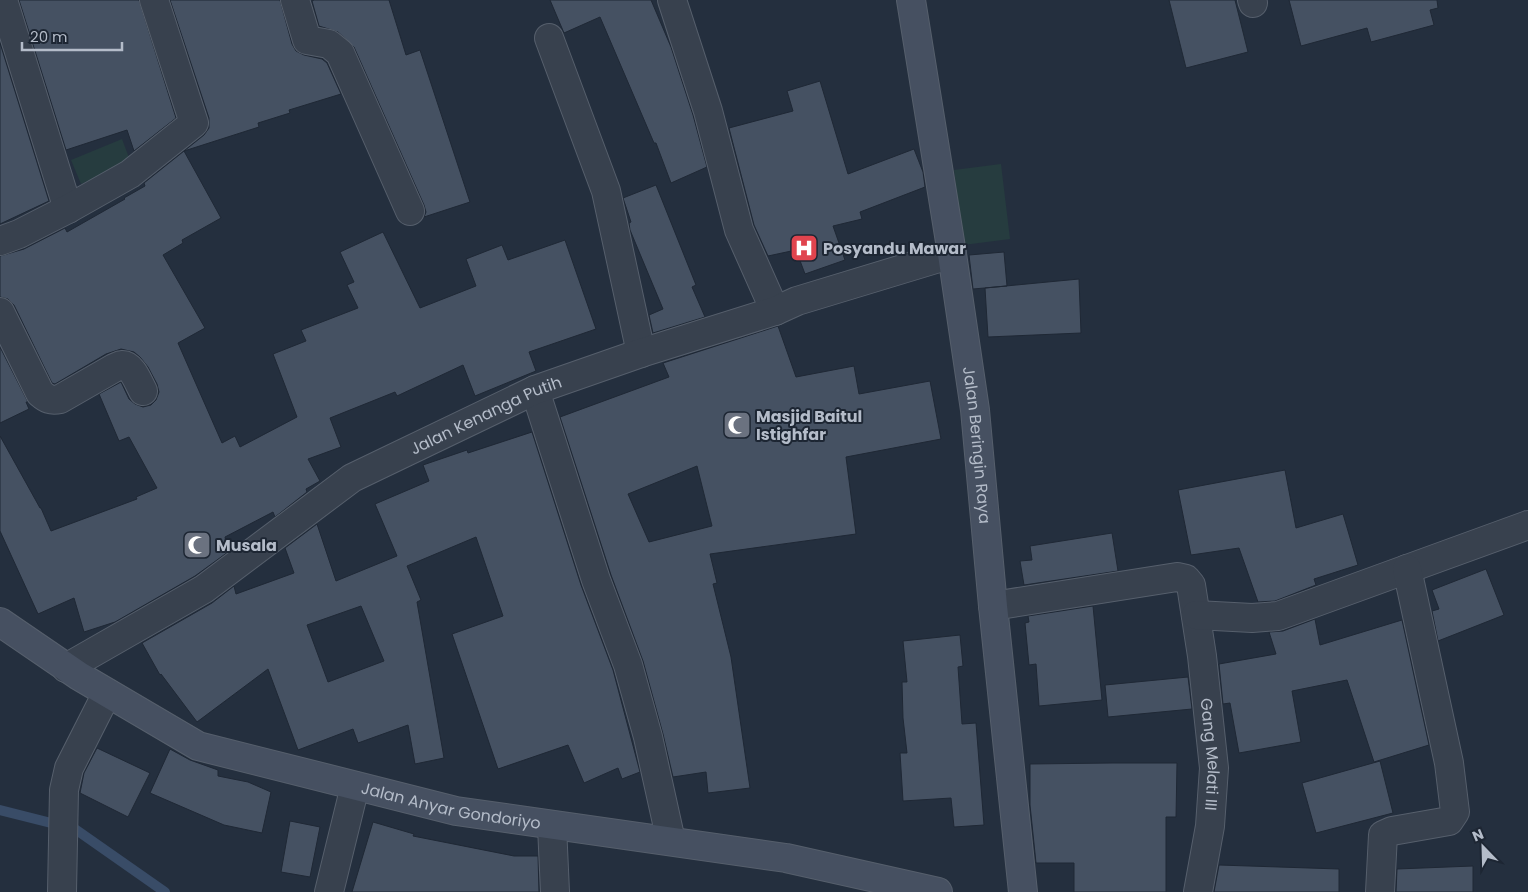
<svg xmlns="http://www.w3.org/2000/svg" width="1528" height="892" font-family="Poppins,sans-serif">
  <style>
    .green { fill: #263c3f }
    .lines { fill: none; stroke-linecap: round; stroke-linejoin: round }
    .stream { stroke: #394c67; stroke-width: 10 }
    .building { fill: #455162; stroke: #1f2835; fill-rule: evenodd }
    .street-casing { stroke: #565f6c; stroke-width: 30 }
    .secondary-casing { stroke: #565f6c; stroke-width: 30 }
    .street { stroke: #38414e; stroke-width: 28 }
    .secondary { stroke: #465061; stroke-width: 28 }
    .labels { text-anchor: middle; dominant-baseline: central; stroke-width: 4; stroke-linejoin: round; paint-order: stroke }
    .poi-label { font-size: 16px; font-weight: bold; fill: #b4bcc9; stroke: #1d2633; text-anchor: start }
    .street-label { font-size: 16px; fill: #b4bcc9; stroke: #1d2633 }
  </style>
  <rect width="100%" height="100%" fill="#242f3e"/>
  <!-- green -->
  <path class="green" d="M122,139l9,24 -50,21 -10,-24z
    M1001,164l9,75 -47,6 -9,-75z"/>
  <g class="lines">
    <!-- stream -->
    <path class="stream" d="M0,810l75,19 90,63"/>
  </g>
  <!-- building -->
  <path class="building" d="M19,0h120l37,118 -42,33 -7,-21 -61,20z
    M170,0h110l12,44 4,7 8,4 18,4 5,4 14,31 -52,16 1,3 -32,10 1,4 -75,24 37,67 -39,22 1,3 -20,12 42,73 -27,15 44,100 13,-7 5,11 57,-30 -24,-63 33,-13 -5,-11 57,-22 -11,-23 7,-3 -14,-30 43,-20 37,76 56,-22 -10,-27 36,-14 6,15 57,-20 31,89 -67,23 7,19 -61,25 -12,-31 -66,31 -2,-4 -65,26 11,29 -33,12 12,22 -14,8 1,3 -32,25 -2,-5 -48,25 3,15 -33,24 -80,46 -31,10 -10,-34 -36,16 -38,-83v-95l40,72h1l10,23 86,-32 -1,-2 21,-9 -28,-51 -10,4 -20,-47 22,-12 8,17 6,5 8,3 8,-2 5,-5 3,-8 -2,-8 -9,-17 -8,-10 -6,-5 -13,-3 -15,5 -51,30 -3,-1 -38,-78 -6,-6 -8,-2v-41l24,-7 41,-21 2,4 58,-33 -1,-1 21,-12 -1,-3 60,-48 5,-7v-10z
    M314,0h75l17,55 14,-5 50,152 -46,15 2,-5 -2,-7 -70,-158 -16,-15 -19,-6 -7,-25z
    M550,0h101l20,47 22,68 14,52 -36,16 -15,-40h-2l-54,-126 -36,16z
    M1169,0h66l13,52 -62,16z
    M1289,0h148l1,8 -8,2 4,15 -63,17 -4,-14 -66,18z
    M0,43l49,158 -49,23z
    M820,81l28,93 66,-25 9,23 2,15 -65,25 2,7 -29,7 12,34 -40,14 -9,-24 -28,6 -14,-31 -25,-97 64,-17 -6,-20z
    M656,185l40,100 -4,2 13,30 -52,16 -4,-18 14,-6 -33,-79 -1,-7 2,-1 -8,-24z
    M1004,252l3,34 -34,3 -4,-34z
    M1079,279l2,54 -93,4 -3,-49z
    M778,326l18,51 58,-11 5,28 71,-13 11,58 -95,18 10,77 -146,20 7,29 -4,1 18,73 19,131 -42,5 -2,-21 -33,5 -10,-43 -20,-73 -32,-86 -51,-158 109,-40 -6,-14zM697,466l15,60 -63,16 -21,-48z
    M0,347l28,55h-2l3,7 -29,14z
    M532,432l49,153 32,85 27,102 -18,7 -4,-11 -34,15 -16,-38 -70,24 -46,-135 51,-18 -27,-79 -69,29 14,34 -4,2 27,156 -29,6 -7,-39 -50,18 -5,-14 -55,21 -30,-81 -71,53 -36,-48 -1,1 -18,-32 70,-40 22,-17 2,8 58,-21 -9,-25 32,-24 19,57 61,-25 -22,-52 54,-23 -6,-16 44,-15 1,3zM361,606l23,55 -56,21 -21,-57z
    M1285,470l11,58 47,-14 15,51 -44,14 2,6 -41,16 -17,1 -19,-54 -48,7 -13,-65z
    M1112,533l6,38 -94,14 -4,-24 12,-1 -2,-14z
    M1486,569l18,46 -66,26 -6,-30 7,-2 -7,-19z
    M1093,606l9,94 -63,6 -3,-42 -7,1 -4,-42 4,-1 -1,-6z
    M1315,619l5,26 82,-25 27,125 -55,17 -27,-82 -55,11 9,51 -62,11 -9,-50 -7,1 -4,-40 57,-10 -7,-22 14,-1z
    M960,635l3,31 -5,1 4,57 14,-1 8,102 -30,2 -3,-29 -48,3 -3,-48h7l-4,-35 -1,-36h5l-4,-41z
    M1188,677l4,32 -84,8 -3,-32z
    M97,748l53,25 -22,44 -48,-24 4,-20z
    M170,749l20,11 28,10v6l30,6 23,10 -9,41 -38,-8 -74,-32z
    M1380,761l13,52 -77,20 -14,-50z
    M1112,763h65l-1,54h-10v75h-92v-29h-38l-6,-58v-41z
    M290,821l30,6 -10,50 -29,-5z
    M373,822l41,12 -1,2 101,20h24l1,36h-187z
    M1219,865l120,4v23h-125z
    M1473,866v26h-77l1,-23z"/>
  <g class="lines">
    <defs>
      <g id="street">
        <path d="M3,0l65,209"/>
        <path d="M295,0l12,40 22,4 11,9 70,158"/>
        <path d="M672,0l36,111 31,119 36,81"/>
        <path d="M1252,0l1,3"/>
        <path d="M549,38l57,153 35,162"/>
        <path d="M0,241l19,-7 49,-25 62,-35 64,-51 -40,-123"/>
        <path d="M0,312l40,81c7,6 11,8 20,6l54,-31c3,-1 5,-3 8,-3 10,-1 17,19 21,26"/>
        <path d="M535,390l61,190 32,85 20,72 23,104"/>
        <path id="s1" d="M993,606l184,-29 9,2 5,6 11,71 12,112 -4,58 -12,66"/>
        <path d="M1196,615l56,3 26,-2 250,-91"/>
        <path id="s2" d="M66,668l138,-79 148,-111 183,-88 106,-37 134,-42 22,-10 155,-47"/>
        <path d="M552,826l3,66"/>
        <path d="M62,892l2,-102 5,-22 38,-75"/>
        <path d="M329,892l26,-106"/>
        <path d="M1380,892l3,-57 9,-4 57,-10 6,-9 -6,-49 -42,-194"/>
      </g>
      <g id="secondary">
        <path id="s3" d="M911,0l41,254 23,156 18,196 30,286"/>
        <path id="s4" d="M0,622l79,54 119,70 258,65 330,47 152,34"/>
      </g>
    </defs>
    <!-- street casing -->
    <use href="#street" class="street-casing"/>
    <!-- secondary casing -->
    <use href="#secondary" class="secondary-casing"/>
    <!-- street -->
    <use href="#street" class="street"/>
    <!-- secondary -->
    <use href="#secondary" class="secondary"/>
  </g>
  <!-- icons -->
  <defs>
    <symbol id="hospital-square" viewBox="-11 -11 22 22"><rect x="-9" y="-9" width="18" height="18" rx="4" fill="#e0444e" stroke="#1d2633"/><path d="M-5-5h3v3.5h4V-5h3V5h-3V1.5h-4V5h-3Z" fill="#fff"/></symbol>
    <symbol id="mosque-square" viewBox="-11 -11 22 22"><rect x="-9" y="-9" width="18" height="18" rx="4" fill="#6b7280" stroke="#1d2633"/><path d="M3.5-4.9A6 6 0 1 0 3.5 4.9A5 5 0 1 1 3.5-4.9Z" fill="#fff"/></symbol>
  </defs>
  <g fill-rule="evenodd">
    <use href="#hospital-square" x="788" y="232" width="32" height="32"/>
    <use href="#mosque-square" x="721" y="409" width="32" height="32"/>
    <use href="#mosque-square" x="181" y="529" width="32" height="32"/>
  </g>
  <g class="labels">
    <!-- poi labels -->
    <g class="poi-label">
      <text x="823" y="248">Posyandu Mawar</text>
      <text x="756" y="416">Masjid Baitul<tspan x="756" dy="18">Istighfar</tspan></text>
      <text x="216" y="545">Musala</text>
    </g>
    <!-- street labels -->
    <g class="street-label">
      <text stroke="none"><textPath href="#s2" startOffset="492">Jalan Kenanga Putih</textPath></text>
      <text stroke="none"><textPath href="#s3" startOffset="450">Jalan Beringin Raya</textPath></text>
      <text stroke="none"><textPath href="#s1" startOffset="374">Gang Melati III</textPath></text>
      <text stroke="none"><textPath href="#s4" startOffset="494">Jalan Anyar Gondoriyo</textPath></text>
    </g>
  </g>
  <!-- north arrow -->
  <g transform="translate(1483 847) rotate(337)" stroke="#1d2633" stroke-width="4" paint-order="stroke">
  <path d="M0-4L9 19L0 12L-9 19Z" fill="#b4bcc9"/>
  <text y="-8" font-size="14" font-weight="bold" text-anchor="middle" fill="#b4bcc9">N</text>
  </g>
  <!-- scale -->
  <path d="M22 42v8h100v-8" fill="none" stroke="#b4bcc9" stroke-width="2.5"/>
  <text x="30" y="42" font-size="15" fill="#b4bcc9" stroke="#1d2633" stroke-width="4" paint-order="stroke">20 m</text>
</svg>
